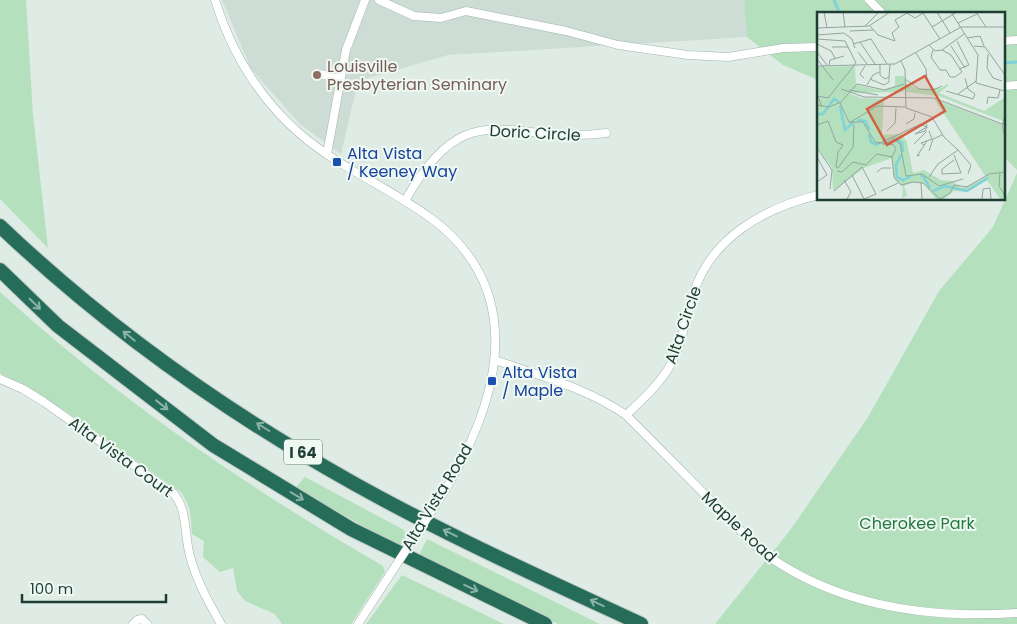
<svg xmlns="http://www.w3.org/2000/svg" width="1017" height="624" font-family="Poppins,sans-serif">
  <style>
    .built { fill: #cddcd4 }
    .green { fill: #b5e0bd }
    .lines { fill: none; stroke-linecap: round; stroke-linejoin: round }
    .stream { stroke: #80d2d8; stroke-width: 3 }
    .street-casing { stroke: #a1b4ac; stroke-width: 9 }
    .highway-casing { stroke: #c0c9c6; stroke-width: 16 }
    .street { stroke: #fff; stroke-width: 8 }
    .highway { stroke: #266d59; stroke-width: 14 }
    .street-bridge-casing { stroke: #a1b4ac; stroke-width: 9; stroke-linecap: butt }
    .street-bridge { stroke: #fff; stroke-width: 8 }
    .oneway { stroke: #8ab2a6 }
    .education-dot { fill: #8d6e63; stroke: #eff8f3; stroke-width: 2 }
    .transit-dot { fill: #1a4fb4; stroke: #eff8f3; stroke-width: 2 }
    .labels { text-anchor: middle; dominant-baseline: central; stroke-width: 4; stroke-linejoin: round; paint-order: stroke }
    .shield { fill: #eff8f3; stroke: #5d766d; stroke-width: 1 }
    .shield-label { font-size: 15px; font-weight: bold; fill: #1e3e33 }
    .education-label { font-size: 16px; fill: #785e54; stroke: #eff8f3; text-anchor: start }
    .street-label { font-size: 16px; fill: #1e3e33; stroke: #eff8f3 }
    .transit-label { font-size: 16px; fill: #164399; stroke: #eff8f3; text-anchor: start }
    .park-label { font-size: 16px; fill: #23793e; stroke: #eff8f3 }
    .inset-river { fill: none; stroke: #80d2d8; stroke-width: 2.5 }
    .inset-road { fill: none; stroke: #92a69e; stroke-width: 1 }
    .view { fill: #d26045; fill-opacity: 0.15; stroke: #d26045; stroke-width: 2.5 }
    .inset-edge { fill: none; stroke: #1e3e33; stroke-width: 2.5 }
  </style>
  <rect width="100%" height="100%" fill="#dfece5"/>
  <!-- built -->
  <path class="built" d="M222,0h522l3,37 -299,18 -90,26 -17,73 -40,-29 -50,-56z"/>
  <!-- green -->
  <path class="green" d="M0,0h26l7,115 15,133 -48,-49z
    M744,0h273v170l-14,-14v-142h-185v66l-35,-15 -36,-28z
    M1017,173v451h-302l76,-95 77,-112 71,-126 54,-64z
    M0,292c116,106 247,195 383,274l2,6 -34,52h-69l-7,-10 -30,-13 -8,-10 -4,-23 -13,4 -17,-15 1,-16 -12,-7 -2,-24 -8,-17 -118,-83 -64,-37z
    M305,477l99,53 2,4 -3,9 -4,3 -104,-58z
    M427,539l173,85h-42l-140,-67z
    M402,575l102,49h-138z"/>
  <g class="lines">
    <!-- stream -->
    <path class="stream" d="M834,0l6,14
      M1003,63l14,-1"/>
    <defs>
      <path id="street" d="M215,0c16,51 43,97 84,133 40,35 90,54 133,86 101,76 64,191 7,281
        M379,0l35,16 27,2 25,-7 100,20 52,14 70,10 40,2 55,-9 35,-1
        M869,0l14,14
        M1003,41l14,-1
        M320,74l20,5
        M1003,86l14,-1
        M327,154l19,-104 19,-50
        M405,201c63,-113 104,-55 201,-68
        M495,360c44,16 92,28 131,55l134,135c74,56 167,69 257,63
        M0,379l23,10 21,13 129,91c15,16 11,42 17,63 6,24 19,47 31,68
        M626,415c16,-15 34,-31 45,-51 12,-21 14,-46 22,-69 17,-57 71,-87 125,-100
        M133,624l4,-4 5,-1 5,5
        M358,624l33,-51"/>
      <path id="highway" d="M0,226c105,100 226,186 353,257 93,52 191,96 288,141
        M0,270l58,56 155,119 138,84 194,95"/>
    </defs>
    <!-- street casing -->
    <use href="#street" class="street-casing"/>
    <!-- highway casing -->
    <use href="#highway" class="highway-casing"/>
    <!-- street -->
    <use href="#street" class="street"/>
    <!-- highway -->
    <use href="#highway" class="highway"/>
    <defs>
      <path id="street-bridge" d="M416,535l23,-35
        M391,573l19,-29"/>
    </defs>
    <!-- street-bridge casing -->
    <use href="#street-bridge" class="street-bridge-casing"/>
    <!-- street-bridge -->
    <use href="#street-bridge" class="street-bridge"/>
  </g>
  <!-- one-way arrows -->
  <defs><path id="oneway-shaft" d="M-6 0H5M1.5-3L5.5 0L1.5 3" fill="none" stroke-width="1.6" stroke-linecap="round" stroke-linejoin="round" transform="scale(1.25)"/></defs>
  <g class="oneway">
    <use href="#oneway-shaft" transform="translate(35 304) rotate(44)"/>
    <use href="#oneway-shaft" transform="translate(129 336) rotate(-141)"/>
    <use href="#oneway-shaft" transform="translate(162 405) rotate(38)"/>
    <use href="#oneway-shaft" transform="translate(263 427) rotate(-148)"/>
    <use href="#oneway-shaft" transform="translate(297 496) rotate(31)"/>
    <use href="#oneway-shaft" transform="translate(450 533) rotate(-153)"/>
    <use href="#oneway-shaft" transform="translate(471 588) rotate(25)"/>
    <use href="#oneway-shaft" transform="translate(597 603) rotate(-155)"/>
  </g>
  <!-- markers -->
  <circle class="education-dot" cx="317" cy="75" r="5"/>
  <g class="transit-dot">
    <rect x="332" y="157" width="10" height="10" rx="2.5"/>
    <rect x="487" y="376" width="10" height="10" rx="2.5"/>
  </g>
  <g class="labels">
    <!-- shield labels -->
    <rect class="shield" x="284" y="439.5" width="38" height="25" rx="4"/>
    <g class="shield-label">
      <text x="303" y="452">I 64</text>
    </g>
    <!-- education labels -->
    <g class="education-label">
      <text x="327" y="66">Louisville<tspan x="327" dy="18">Presbyterian Seminary</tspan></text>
    </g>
    <!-- street labels -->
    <g class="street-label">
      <text transform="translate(535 133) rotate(3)">Doric Circle</text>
      <text transform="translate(683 325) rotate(-71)">Alta Circle</text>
      <text transform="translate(121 457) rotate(36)">Alta Vista Court</text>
      <text transform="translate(437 497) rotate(-59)">Alta Vista Road</text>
      <text transform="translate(739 527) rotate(43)">Maple Road</text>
    </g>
    <!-- transit labels -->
    <g class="transit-label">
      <text x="347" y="153">Alta Vista<tspan x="347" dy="18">/ Keeney Way</tspan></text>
      <text x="502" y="372">Alta Vista<tspan x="502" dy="18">/ Maple</tspan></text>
    </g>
    <!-- park labels -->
    <g class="park-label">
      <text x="917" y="523">Cherokee Park</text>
    </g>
  </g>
  <!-- overview -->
  <g transform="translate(817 12)">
    <rect width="188" height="188" fill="#dfece5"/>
    <path d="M38,54l1,19 25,5 14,-4v-10h9l3,8 11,5 23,-1 6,-4 -3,-7 4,9 -9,7 45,18 20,-13v37l-1,-14 -64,-25 -34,-4 -1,-5 -1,5 -55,1 13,5 23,1 -2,36 19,-1 6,8 6,31 11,-3 17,10 11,1 10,7 24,-11 -52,-78 67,25 4,13 -1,62h-4l-13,-19 -20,12 -13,-1 -10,8h-8l-12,-15 -10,-2 -10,4 3,9 -5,4 1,-12 -9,-8 -2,-21 -28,10 -31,23 -1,-23 -15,-21v-80z" fill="#b5e0bd"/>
    <path class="inset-river" d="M23,94l5,24 9,-8M0,102h6l11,-15 5,3M40,108l8,1 5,9M52,122l2,8 7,3M78,126l7,5 1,9M84,143l-5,10 1,12 6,3 8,-4M103,163l3,1 7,12M116,179l12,-5 22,5 21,-13"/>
    <path class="inset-road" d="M7,0l3,16M26,0l2,15M120,0l13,21M134,0l27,43 -2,28 29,8M159,0l10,15M106,1l17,26M141,11l19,-9M48,14l14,-14M53,14l8,9 17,6 -3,-8 7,-6 -4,-7 12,-7 8,5 10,-6M115,15l25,-15M0,16l52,-2 21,-14M33,19l23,-1M0,23l27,-2 8,6 3,9M150,26l13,-2 4,10M0,27l28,2 11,22 -28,35 -10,-2 4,11M140,29l12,24 -10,4M43,30l15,22M0,32l14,7 4,7M36,32l18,-5 16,25M112,33l6,6 7,-1 22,-16M134,34l14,22M157,34l11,1 20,28M15,35h16M116,38l-2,7 9,13h6l4,7h5l7,-5 -11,-17 -9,-5M0,40l10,13M41,40l9,12M99,41l10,16 1,11M171,42l-1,14 6,10 9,3M0,47l16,21M84,49l4,9 1,38 26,9 12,20 14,13 -20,14 -9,13M63,52v11l5,4 4,-2 1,-13M12,53l1,-5 14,-4M0,54l78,-2 66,-37h44M47,66l-4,-4 5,-8M53,67l14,6 5,-3v-5M88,67l14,10 14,1 9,-4M50,73l6,-10 6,-3M24,77l23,8 70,1 71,27M32,78l29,5M129,79l27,8 2,-5 -7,-5 -3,-11M141,82l18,-13M170,92l1,-7 10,1 2,-8M0,93l12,2 12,-5 16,-18 28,6 19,-6M188,103l-3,11 3,10M32,111l28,-17 28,1M89,112l8,-5 1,-6M0,113l11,-4 8,21 7,3 -5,7 -2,15 2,1M108,116l-10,6 10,-3 2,-7M70,119l8,-8 1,-15M61,132l43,-20 7,4M97,132l13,-13M66,133l11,-6 6,5 6,32 16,-2 17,12 24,-7M107,133l-3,-2 11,-4 -3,-8M0,136l15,22 -2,19M141,138l13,15 -3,9M112,139l4,-12 9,-4M103,143l-3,1 10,-15M0,145l10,18 -10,7M75,145l2,20 7,8 12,-3 10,1 17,16 10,-6 4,-8M137,148l-12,9v5l19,-1 -7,-18M21,156l15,-21 1,-22M20,159l5,1 11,-10 13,3 11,-11 15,3 4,-8 -2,-4 -19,-3 -12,-20h-14l-9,-19M60,160l5,-4h9M183,161l-1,13 6,10M35,163l12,24 12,-5 -14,-27M27,168l7,12 -4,7M104,171l1,16M137,173l13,2 22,-13 16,-2M17,179l28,-24M64,179l17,-8M165,187l1,-10 7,-1 1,11"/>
    <path class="view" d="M108,64l20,35 -58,34 -20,-36z"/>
    <rect width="188" height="188" class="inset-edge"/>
  </g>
  <!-- scale -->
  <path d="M22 594v8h144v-8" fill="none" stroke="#1e3e33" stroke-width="2.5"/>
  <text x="30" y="594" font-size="15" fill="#1e3e33" stroke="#eff8f3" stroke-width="4" paint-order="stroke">100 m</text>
</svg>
